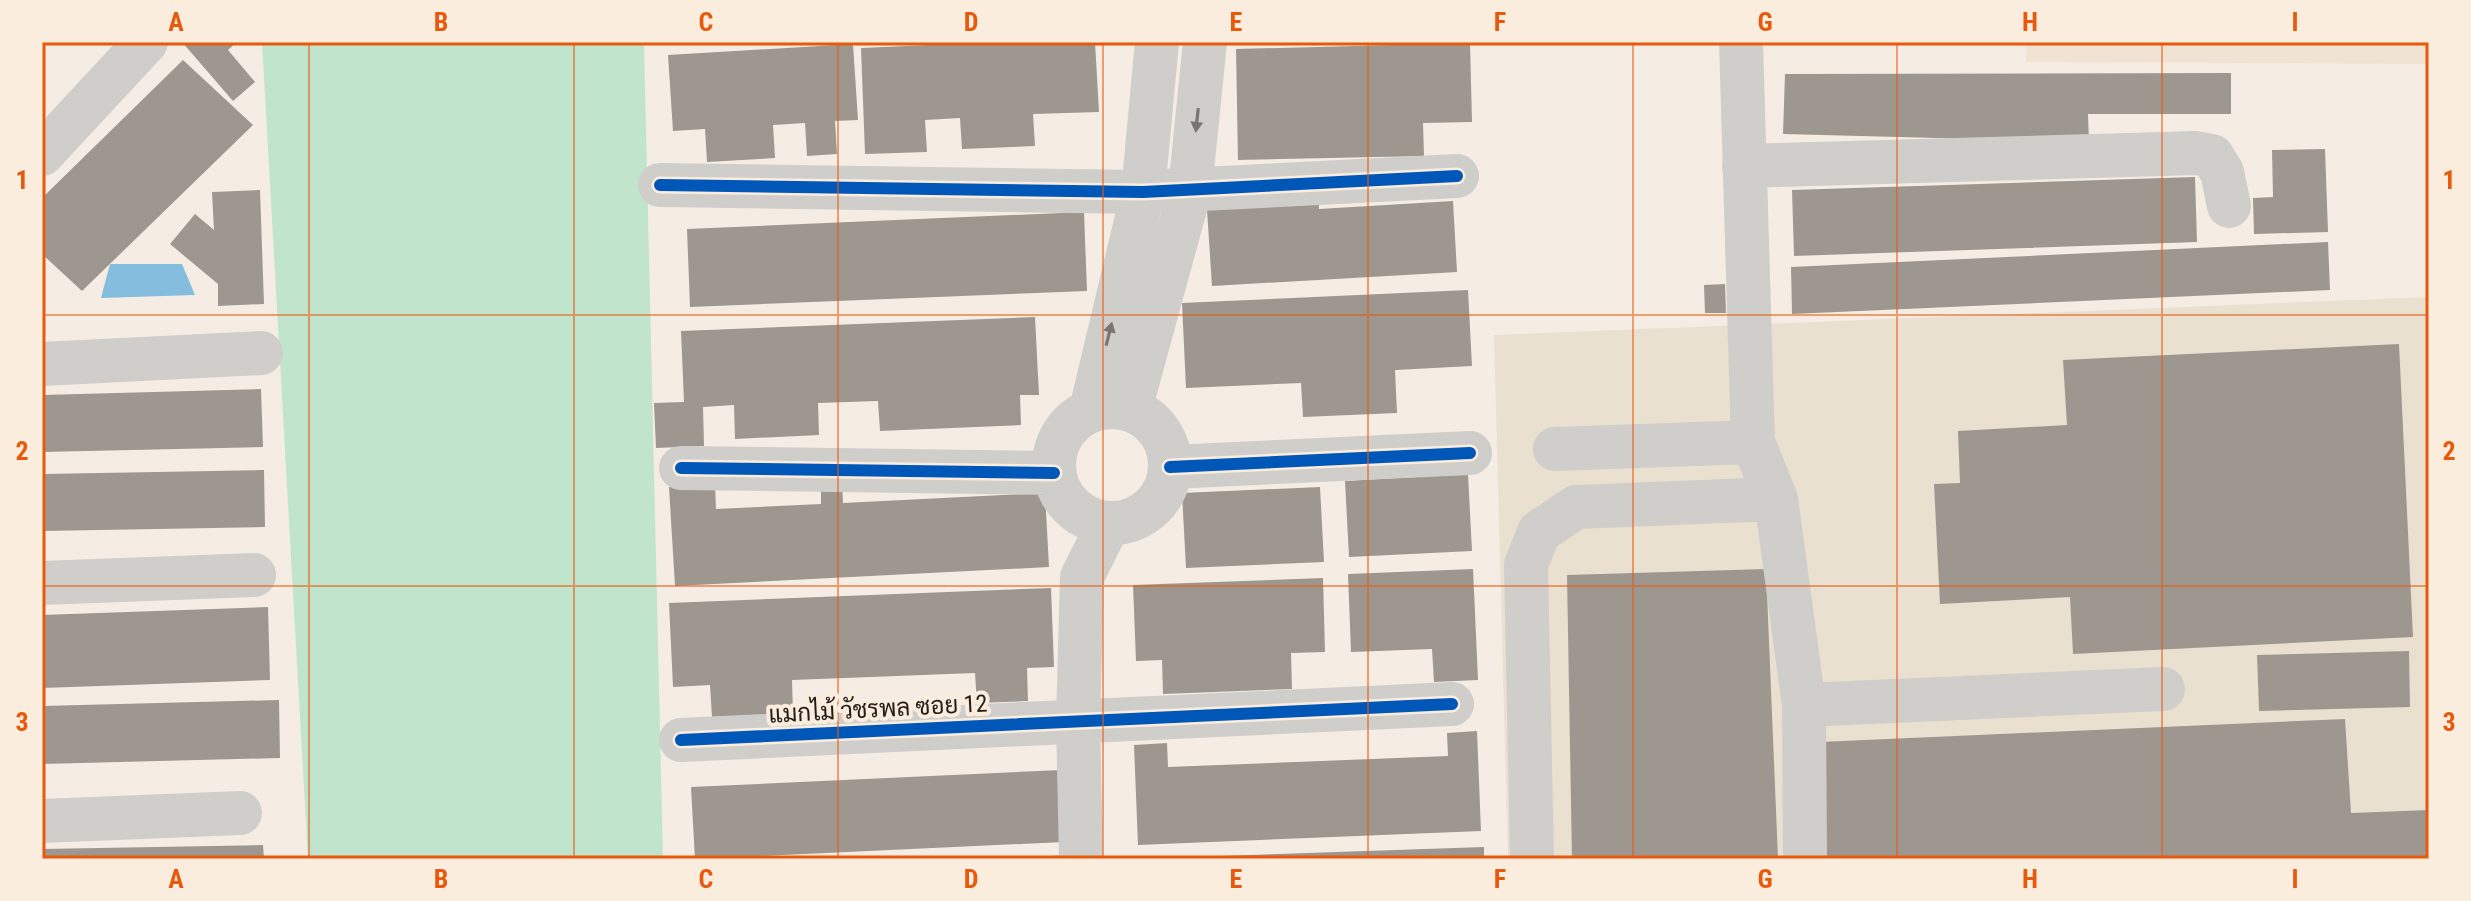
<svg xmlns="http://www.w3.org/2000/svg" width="2471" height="901" font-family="'Roboto Condensed',Sarabun,sans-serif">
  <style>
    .industrial { fill: #eae0d0 }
    .built { fill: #f1e3d4 }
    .green { fill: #c1e4cd }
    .water { fill: #84bdde }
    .building { fill: #9d9790 }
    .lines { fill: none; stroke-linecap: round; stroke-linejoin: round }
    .minor { stroke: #d0cecb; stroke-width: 44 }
    .cycleway-casing { stroke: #fbedde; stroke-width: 17 }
    .cycleway { stroke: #0057b8; stroke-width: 12 }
    .oneway { fill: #797672 }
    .grid { fill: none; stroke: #e8590c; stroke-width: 2; stroke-opacity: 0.55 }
    .labels { text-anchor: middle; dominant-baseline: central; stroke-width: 8; stroke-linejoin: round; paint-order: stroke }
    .street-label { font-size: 24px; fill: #221d18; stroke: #fbedde }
    .neatline { fill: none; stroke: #e8590c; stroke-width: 3 }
    .grid-label { font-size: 26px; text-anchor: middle; font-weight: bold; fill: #e8590c }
  </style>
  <rect width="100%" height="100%" fill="#f5ede4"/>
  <!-- industrial -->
  <path class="industrial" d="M2429,297v562h-921l-14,-524z"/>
  <!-- built -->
  <path class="built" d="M2026,42h403v22l-403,-2z"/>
  <!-- green -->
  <path class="green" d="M262,42h382l19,817h-355z"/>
  <!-- water -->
  <path class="water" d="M110,264h72l13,31 -94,3z"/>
  <!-- building -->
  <path class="building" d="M182,42h55l-9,8 27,32 -22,19z
    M998,42h97l4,70 -66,2 2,32 -73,3 -2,-31 -35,2 2,32 -62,2 -4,-106z
    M1470,43l2,79 -49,1 1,33 -186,4 -2,-111z
    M853,44l5,76 -23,1 2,33 -30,2 -2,-33 -32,2 2,33 -68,4 -2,-33 -32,2 -5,-76z
    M183,60l70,65 -171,166 -40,-37v-56z
    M2231,73v41h-143l1,28 -306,-8 2,-60z
    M2325,149l3,83 -74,2 -1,-36 20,-1 -1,-47z
    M2195,177l2,65 -403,14 -2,-66z
    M1318,185l1,24 134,-8 4,71 -245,14 -5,-76z
    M260,190l4,114 -46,2v-22l-48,-40 25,-30 19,16 -2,-38z
    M1084,212l3,79 -397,16 -3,-78z
    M2328,242l2,48 -538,24 -1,-47z
    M1725,284l1,29h-21l-1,-28z
    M1468,290l4,76 -77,4 2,43 -94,4 -2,-34 -115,5 -4,-85z
    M1035,317l4,78h-19l1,30 -141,6 -2,-30 -60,2 1,32 -84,4 -1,-34 -31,2 1,39 -48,2 -2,-45 30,-1 -3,-71z
    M2399,344l14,293 -340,17 -3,-57 -130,7 -6,-120 26,-1 -2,-52 109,-6 -4,-65z
    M261,389l2,58 -221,5v-57z
    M264,470l1,57 -223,4v-57z
    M1468,474l4,77 -123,6 -4,-76z
    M842,482l1,21 202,-10 4,74 -374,19 -6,-99 46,-2 1,24 105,-5v-21z
    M1320,487l4,75 -138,6 -4,-75z
    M1473,569l5,111 -44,2 -2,-33 -81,3 -3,-78z
    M1766,569l12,290h-206l-5,-284z
    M1323,578l2,74 -34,1 1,36 -129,5 -1,-34 -26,1 -3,-76z
    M1051,588l3,79 -27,1 1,33 -51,2 -2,-30 -183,7 1,34 -81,3 -2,-32 -37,2 -4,-84z
    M268,607l2,73 -228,8v-73z
    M2409,651l1,56 -151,4 -2,-56z
    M279,700l1,58 -238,6v-58z
    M2345,719l6,94 78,-3v49h-603l-6,-117z
    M1477,731l4,100 -343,14 -4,-100 33,-2 1,24 280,-11 -1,-23z
    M1061,770l3,72 -369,17 -4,-72z
    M263,845l1,14h-222v-10z
    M1484,847v12h-263v-3z
    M1069,855v4h-38v-2z"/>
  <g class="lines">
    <!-- minor -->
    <path class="minor" d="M1741,42l12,400 23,57 28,206 1,154
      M42,154l104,-112
      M1744,166l452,-13 16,3 10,16 7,34
      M660,185l483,7 314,-16
      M42,364l219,-11
      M1054 465a58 58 0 1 1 116 0a58 58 0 1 1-116 0Z
      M1130,409l60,-219 15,-148
      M1091,410l52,-218 14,-150
      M1555,449l198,-7
      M1170,467l300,-14
      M681,468l373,5
      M42,583l212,-8
      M1804,705l359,-16
      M681,740l771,-36
      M42,821l198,-8
      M1081,859l-3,-138 4,-144 27,-54
      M1532,859l-6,-294 13,-33 37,-25 200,-8"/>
    <defs>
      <path id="cycleway" d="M660,185l483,7 314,-16
        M1170,467l300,-14
        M681,468l373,5
        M681,740l771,-36"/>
    </defs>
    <!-- cycleway casing -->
    <use href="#cycleway" class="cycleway-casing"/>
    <!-- cycleway -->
    <use href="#cycleway" class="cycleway"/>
  </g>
  <!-- one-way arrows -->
  <defs><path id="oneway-solid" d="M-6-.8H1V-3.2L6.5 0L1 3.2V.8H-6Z" transform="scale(2)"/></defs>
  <g class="oneway">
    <use href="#oneway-solid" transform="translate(1197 120) rotate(96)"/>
    <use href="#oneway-solid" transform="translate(1109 334) rotate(-76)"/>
  </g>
  <!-- grid -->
  <path class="grid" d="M309,42v817M574,42v817M838,42v817M1103,42v817M1368,42v817M1633,42v817M1897,42v817M2162,42v817M42,315h2387M42,586h2387"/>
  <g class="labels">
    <!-- street labels -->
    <g class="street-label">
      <text transform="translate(878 709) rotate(-3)">แมกไม้ วัชรพล ซอย 12</text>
    </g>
  </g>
  <!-- border -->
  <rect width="2471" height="901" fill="none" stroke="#fbedde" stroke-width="88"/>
  <rect x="44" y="44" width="2383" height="813" class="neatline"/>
  <g class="grid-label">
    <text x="176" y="31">A</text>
    <text x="441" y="31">B</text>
    <text x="706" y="31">C</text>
    <text x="971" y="31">D</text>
    <text x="1236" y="31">E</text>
    <text x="1500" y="31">F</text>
    <text x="1765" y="31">G</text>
    <text x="2030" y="31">H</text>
    <text x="2295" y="31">I</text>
    <text x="22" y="189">1</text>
    <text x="2449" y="189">1</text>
    <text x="22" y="460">2</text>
    <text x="2449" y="460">2</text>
    <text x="22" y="731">3</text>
    <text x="2449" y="731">3</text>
    <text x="176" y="888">A</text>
    <text x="441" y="888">B</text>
    <text x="706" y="888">C</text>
    <text x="971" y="888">D</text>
    <text x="1236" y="888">E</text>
    <text x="1500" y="888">F</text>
    <text x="1765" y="888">G</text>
    <text x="2030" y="888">H</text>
    <text x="2295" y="888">I</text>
  </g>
</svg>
